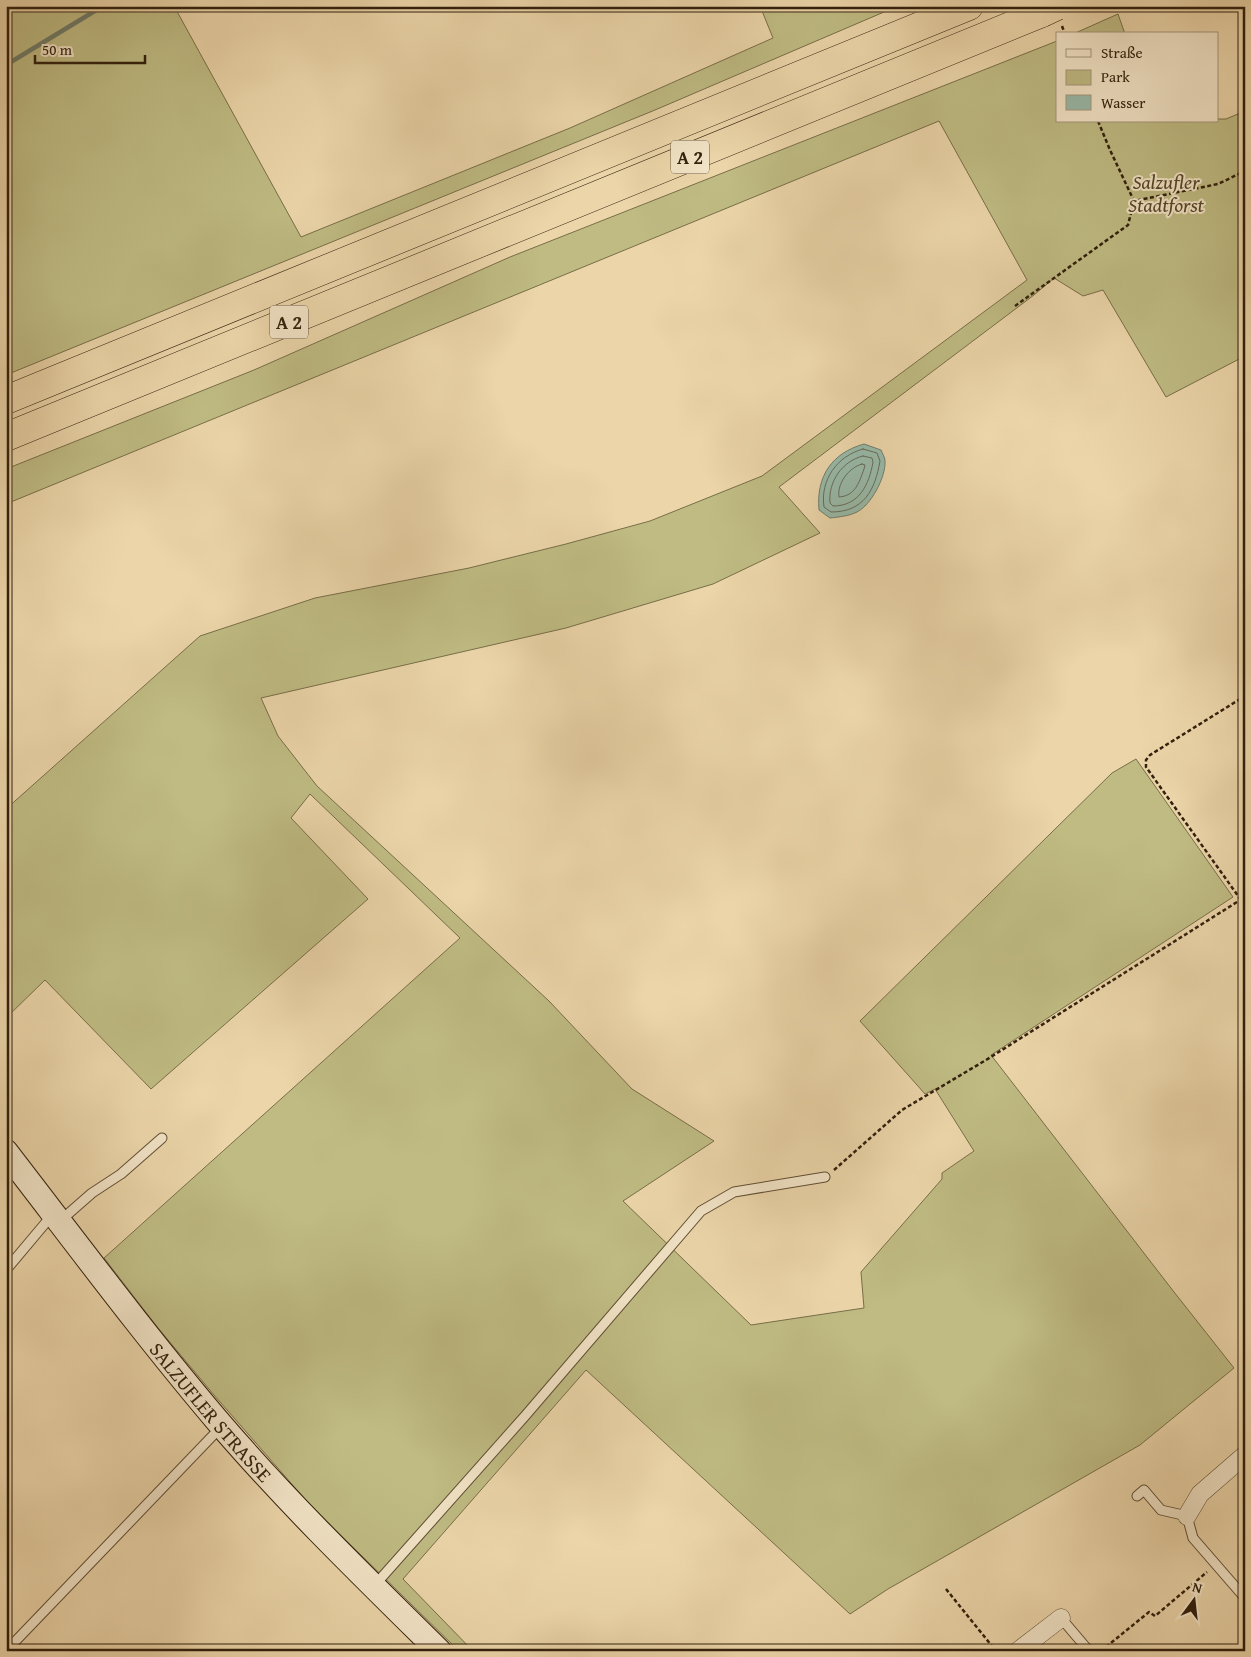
<svg xmlns="http://www.w3.org/2000/svg" width="1251" height="1657" font-family="'Gentium Book Plus',serif">
  <style>
    .green { fill: #bfbb83; stroke: #786e48 }
    .water { fill: #98b9a8; stroke: #6f7c6a }
    .lines { fill: none; stroke-linecap: round; stroke-linejoin: round }
    .shore { stroke: #656c5a; stroke-width: 1 }
    .stream { stroke: #6f7c6a; stroke-width: 4.5 }
    .lane-casing { stroke: #604d34; stroke-width: 11 }
    .street-casing { stroke: #604d34; stroke-width: 19 }
    .secondary-casing { stroke: #32200d; stroke-width: 26 }
    .highway-casing { stroke: #32200d; stroke-width: 29 }
    .path { stroke: #32200d; stroke-width: 2.5; stroke-dasharray: 4 2.5; stroke-linecap: butt }
    .lane { stroke: #f2e4c7; stroke-width: 9 }
    .street { stroke: #f2e4c7; stroke-width: 18 }
    .secondary { stroke: #f2e4c7; stroke-width: 24 }
    .highway { stroke: #ebd5a9; stroke-width: 28 }
    .highway-bridge-casing { stroke: #32200d; stroke-width: 29; stroke-linecap: butt }
    .highway-bridge { stroke: #ebd5a9; stroke-width: 28 }
    .labels { text-anchor: middle; dominant-baseline: central; stroke-width: 4; stroke-linejoin: round; paint-order: stroke }
    .shield { fill: #f2e4c7; stroke: #6c5b45; stroke-width: 1 }
    .shield-label { font-size: 19px; font-weight: bold; fill: #32200d }
    .park-label { font-size: 20px; font-style: italic; fill: #55472a; stroke: #f2e4c7 }
    .street-label { font-size: 20px; fill: #32200d; stroke: #f2e4c7 }
  </style>
  <rect width="100%" height="100%" fill="#ebd5a9"/>
  <filter id="stains"><feTurbulence type="fractalNoise" baseFrequency=".004" numOctaves="4"/><feColorMatrix values="0 0 0 0 .2 0 0 0 0 .09 0 0 0 0 .02 0 0 0 .5 -.17"/></filter>
  <radialGradient id="worn" r=".72"><stop offset=".6" stop-color="#630" stop-opacity="0"/><stop offset="1" stop-color="#630" stop-opacity=".3"/></radialGradient>
  <!-- green -->
  <path class="green" d="M6,6h168l127,231 269,-109 203,-90 -13,-32h138l-243,104 -649,265z
    M1118,14l7,20h-52z
    M1057,41v80h160v-2h9l19,-8v245l-79,41 -63,-107 -20,6 -29,-18 -20,17 -255,192 41,46 -107,51 -147,44 -305,70 17,38 39,50 232,215 83,88 82,52 -91,60 128,124 113,-17 -3,-36 81,-93v-6l32,-22 -39,-62 -10,5 -65,-73 252,-248 24,-14 97,138 -242,158 183,237 60,76 -94,77 -252,144 -38,25 -264,-244 -183,209 70,72h-14l-148,-145 -97,-111 -56,-67 -54,-70 356,-320 -150,-144 -19,24 77,81 -217,190 -106,-109 -39,38v-209l194,-173 115,-38 154,-30 97,-24 84,-23 112,-45 265,-196 -88,-159 -933,383v-35l248,-99 256,-113z"/>
  <!-- water -->
  <path class="water" d="M864,444l17,6c1,3 4,7 4,11 1,16 -14,44 -28,51 -8,4 -18,5 -27,6l-11,-8c-3,-34 13,-57 45,-66z"/>
  <g class="lines">
    <!-- shore -->
    <path class="shore" d="M863,449l14,4 3,8c-5,29 -16,51 -49,51l-7,-5c-4,-27 13,-51 39,-58z
      M863,456l9,2 1,4c-4,23 -14,44 -40,44l-3,-3c-2,-21 12,-42 33,-47z
      M862,464l3,1 -1,4c-5,14 -9,27 -25,28 -2,-13 9,-29 23,-33z"/>
    <!-- stream -->
    <path class="stream" d="M6,65l97,-59"/>
    <defs>
      <path id="lane" d="M60,1221l32,-28 29,-19 41,-36
        M6,1270l47,-56
        M1137,1496l7,-6 17,20 26,6 6,22 52,60
        M374,1586l151,-170 176,-205 33,-19 91,-15
        M1061,1618l28,33
        M6,1651l215,-224"/>
      <path id="street" d="M1187,1516l13,-22 45,-39
        M1018,1651l43,-33"/>
      <g id="secondary">
        <path id="s1" d="M6,1152c71,92 140,185 215,273 68,79 143,152 218,226"/>
      </g>
      <path id="highway" d="M6,400l963,-394
        M6,437l1036,-424"/>
    </defs>
    <!-- lane casing -->
    <use href="#lane" class="lane-casing"/>
    <!-- street casing -->
    <use href="#street" class="street-casing"/>
    <!-- secondary casing -->
    <use href="#secondary" class="secondary-casing"/>
    <!-- highway casing -->
    <use href="#highway" class="highway-casing"/>
    <!-- path -->
    <path class="path" d="M1062,26l3,8
      M1098,121l12,29 24,51 84,-17 27,-13
      M1015,306l113,-81 6,-24
      M1241,900l-95,-133v-7l4,-5 95,-59
      M834,1170l68,-60 84,-50 259,-163
      M946,1589l50,62
      M1101,1651l48,-39 6,4 52,-44"/>
    <!-- lane -->
    <use href="#lane" class="lane"/>
    <!-- street -->
    <use href="#street" class="street"/>
    <!-- secondary -->
    <use href="#secondary" class="secondary"/>
    <!-- highway -->
    <use href="#highway" class="highway"/>
    <defs>
      <path id="highway-bridge" d="M1042,13l15,-7"/>
    </defs>
    <!-- highway-bridge casing -->
    <use href="#highway-bridge" class="highway-bridge-casing"/>
    <!-- highway-bridge -->
    <use href="#highway-bridge" class="highway-bridge"/>
  </g>
  <g class="labels">
    <!-- shield labels -->
    <g class="shield">
      <rect x="671" y="140.5" width="38" height="33" rx="4"/>
      <rect x="270" y="305.5" width="38" height="33" rx="4"/>
    </g>
    <g class="shield-label">
      <text x="690" y="157">A 2</text>
      <text x="289" y="322">A 2</text>
    </g>
    <!-- park labels -->
    <g class="park-label">
      <text x="1166" y="181">Salzufler<tspan x="1166" dy="23">Stadtforst</tspan></text>
    </g>
    <!-- street labels -->
    <g class="street-label">
      <text stroke="none"><textPath href="#s1" startOffset="331">SALZUFLER STRASSE</textPath></text>
    </g>
  </g>
  <!-- margin -->
  <rect width="1251" height="1657" fill="none" stroke="#ebd5a9" stroke-width="25"/>
  <rect x="8" y="8" width="1236" height="1642" fill="none" stroke="#32200d" stroke-width="2.5"/>
  <rect x="12" y="12" width="1226" height="1632" fill="none" stroke="#32200d"/>
  <!-- legend -->
  <rect x="1056" y="32" width="162" height="90" fill="#f2e4c7" stroke="#a5967d"/>
  <rect x="1066" y="49" width="25" height="8" fill="#f2e4c7" stroke="#a5967d"/>
  <text x="1101" y="58" font-size="15" fill="#32200d">Straße</text>
  <rect x="1066" y="70" width="25" height="15" fill="#bfbb83" stroke="#a5967d"/>
  <text x="1101" y="82" font-size="15" fill="#32200d">Park</text>
  <rect x="1066" y="95" width="25" height="15" fill="#98b9a8" stroke="#a5967d"/>
  <text x="1101" y="108" font-size="15" fill="#32200d">Wasser</text>
  <!-- north arrow -->
  <g transform="translate(1194 1600) rotate(15)" stroke="#f2e4c7" stroke-width="4" paint-order="stroke">
  <path d="M0-4L9 19L0 12L-9 19Z" fill="#32200d"/>
  <text y="-8" font-size="14" font-weight="bold" text-anchor="middle" fill="#32200d">N</text>
  </g>
  <!-- scale -->
  <path d="M35 55v8h110v-8" fill="none" stroke="#32200d" stroke-width="2.5"/>
  <text x="42" y="55" font-size="15" fill="#32200d" stroke="#f2e4c7" stroke-width="4" paint-order="stroke">50 m</text>
  <rect width="100%" height="100%" filter="url(#stains)"/>
  <rect width="100%" height="100%" fill="url(#worn)"/>
</svg>
